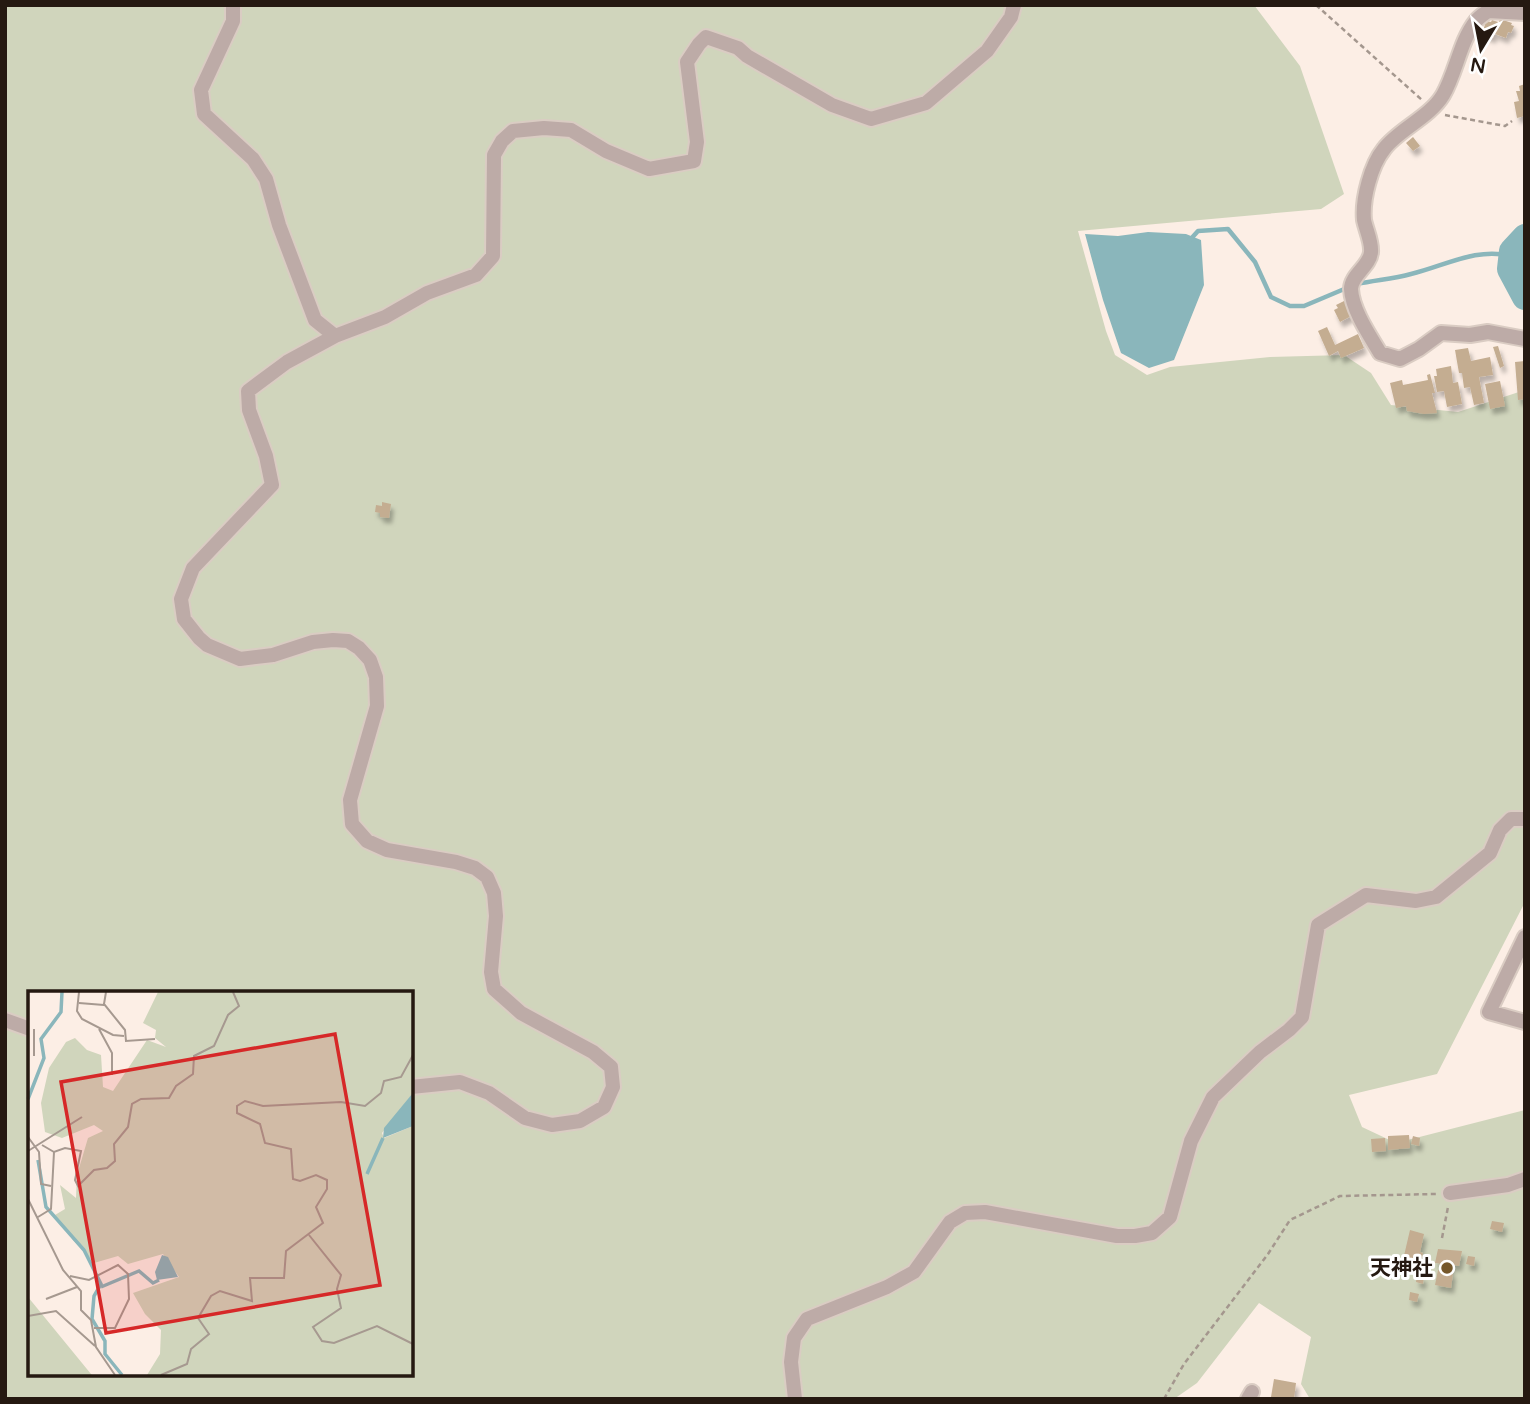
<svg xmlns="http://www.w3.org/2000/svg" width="1530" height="1404" font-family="'Varela Round','Noto Sans JP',sans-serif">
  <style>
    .green { fill: #d0d5bc; fill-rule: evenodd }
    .water { fill: #8ab6bb }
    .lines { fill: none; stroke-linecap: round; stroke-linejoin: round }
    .stream { stroke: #8ab6bb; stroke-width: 4.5 }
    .river { stroke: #8ab6bb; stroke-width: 26 }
    .building { fill: #c4ad91; filter: url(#shadow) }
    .minor-casing { stroke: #daccc3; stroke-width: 18 }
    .path { stroke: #a4978e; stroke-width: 2.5; stroke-dasharray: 5 3.5; stroke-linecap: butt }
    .minor { stroke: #bdaba7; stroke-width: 14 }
    .poi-dot { fill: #75572b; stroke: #fff; stroke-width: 2.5 }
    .labels { text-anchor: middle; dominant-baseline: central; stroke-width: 6; stroke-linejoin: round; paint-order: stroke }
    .poi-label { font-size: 21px; font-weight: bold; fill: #251911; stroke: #fff; text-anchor: end }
    .inset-river { fill: none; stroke: #8ab6bb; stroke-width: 3.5 }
    .inset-road { fill: none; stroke: #a69990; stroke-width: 2 }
    .view { fill: #d62828; fill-opacity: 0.15; stroke: #d62828; stroke-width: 3.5 }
    .inset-edge { fill: none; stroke: #251911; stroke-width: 3.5 }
  </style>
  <defs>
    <filter id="shadow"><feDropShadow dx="3" dy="5.5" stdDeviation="2" flood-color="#0004"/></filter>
  </defs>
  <rect width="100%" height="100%" fill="#fceee5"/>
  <!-- green -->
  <path class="green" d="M5,5h1249l46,61 44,128 -23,15 -243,22 28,100 9,24 32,20 23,-8 100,-10 74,-2 27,18 20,32 67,7 67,-22v512l-88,172 -88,21 13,32 34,16 129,-33v289h-215l-9,-15 10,-47 -52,-34 -62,80 -23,16h-1169zM30,993h381v381h-381z"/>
  <!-- water -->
  <path class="water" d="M1148,232l38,2 15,6 3,45 -30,75 -25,8 -28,-15 -18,-53 -18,-66 33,2z"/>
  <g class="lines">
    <!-- stream -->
    <path class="stream" d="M1189,241l9,-10 30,-2 27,33 16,35 19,9h14l45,-19
      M1357,284c18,-4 36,-5 54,-10 34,-8 65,-27 100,-18"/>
    <!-- river -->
    <path class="river" d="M1525,237l-13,14 -2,18 15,28"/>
  </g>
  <!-- building -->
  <path class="building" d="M1500,19l12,4 -1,2 3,1 -3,7 -3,-1 -2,6 -11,-4z
    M1492,20l6,2 -5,16 -11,-4 4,-13 5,1z
    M1525,84v32l-8,2 -3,-16 5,-1 -3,-10h4l-1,-5z
    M1413,137l7,9 -7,5 -7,-8z
    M1346,300l7,15 -13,7 -6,-12 4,-2 -2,-3z
    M1327,327l8,18 23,-11 6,14 -23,10 -3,-7 -9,5 -11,-25z
    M1498,346l6,20 -4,2 -7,-21z
    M1468,348l3,13 19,-4 3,18 -14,2 5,26 -10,2 -4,-18 -6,1 -2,-15h-3l-4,-23z
    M1525,361v38l-7,1 -3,-38z
    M1451,366l2,17 5,-1 4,22 -15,3 -3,-16 -7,1 -3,-16h3l-1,-7z
    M1430,374l5,19h-3l5,20 -13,1 -17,-3 -1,-5 -10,2 -6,-25 12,-3 1,5 25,-5 -1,-5z
    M1500,381l5,25 -15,3 -5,-25z
    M382,502l9,2 -2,14 -9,-1v-4l-5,-1 1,-7 6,1z
    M1409,1135l1,13 -22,2v-14z
    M1413,1136l7,2 -1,8 -8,-2z
    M1385,1138l1,13 -14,1 -1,-13z
    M1492,1221l12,2 -2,9 -12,-3z
    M1410,1230l14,4 -4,18 3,1 -1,5h-4l-1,6 -14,-4z
    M1438,1249l24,2 -3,15 -7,-1 -2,7 3,1 -2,15 -16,-3 3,-15 3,1 2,-7 -8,-1z
    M1468,1256l7,1 -1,9 -8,-2z
    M1417,1275l7,2 -1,7 -7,-2z
    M1410,1292l9,2 -2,8 -8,-2z
    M1274,1379l22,4 -2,16 -23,-2z"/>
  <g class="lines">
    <defs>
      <path id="minor" d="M233,5v16l-32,69 3,24 49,45 13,20 13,46 36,95 20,16
        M1525,13l-37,-2c-4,3 -9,6 -12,10 -16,20 -20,52 -33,74 -13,22 -45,35 -59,54 -13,16 -22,50 -20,71 2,10 8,22 7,32 -1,14 -20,23 -20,37 1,21 19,47 29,64l20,6 19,-10 22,-16 29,2 18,-3 37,7
        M1525,937l-36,75 36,10
        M5,1020l25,9
        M411,1087l49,-5 29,11 36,25 27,7 28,-4 24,-14 9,-20 -2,-20 -18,-15 -72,-39 -27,-24 -3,-17 5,-56 -2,-23 -7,-16 -12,-9 -19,-6 -69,-12 -20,-9 -15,-17 -2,-24 27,-94 -1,-29 -6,-17 -11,-12 -11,-7 -15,-1 -20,2 -40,13 -33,4 -33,-14 -8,-7 -15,-19 -3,-20 12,-31 79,-83 -6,-29 -17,-46 -1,-19 39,-29 48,-26 50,-19 42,-24 49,-18 17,-19 1,-101 8,-14 11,-10 31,-3 27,2 35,21 43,18 45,-8 3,-19 -10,-80 12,-18 7,-7 32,11 9,8 85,49 39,14 55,-16 61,-52 24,-34 3,-12
        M1450,1193l58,-8 17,-6
        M795,1399l-4,-37 3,-24 13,-19 80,-32 27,-15 36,-50 15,-9 20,-1 132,24h18l17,-3 18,-16 21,-76 22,-44 47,-45 29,-22 13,-13 16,-92 48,-30 50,6 20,-4 54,-44 10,-23 11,-11h14
        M1248,1399l4,-7"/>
    </defs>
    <!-- minor casing -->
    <use href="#minor" class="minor-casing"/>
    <!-- path -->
    <path class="path" d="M1316,5l106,95
      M1445,115l60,11 7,-5
      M1442,1238l6,-31
      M1164,1399l20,-35 84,-110 22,-34 50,-24 96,-2"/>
    <!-- minor -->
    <use href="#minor" class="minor"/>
  </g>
  <!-- markers -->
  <circle class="poi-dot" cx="1447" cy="1268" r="7"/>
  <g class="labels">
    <!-- poi labels -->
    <g class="poi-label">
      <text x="1433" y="1268">天神社</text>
    </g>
  </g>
  <!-- overview -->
  <g transform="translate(28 991)">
    <rect width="385" height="385" fill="#fceee5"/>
    <path d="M130,1h255v101l-31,40 2,5 29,-12v249h-266l13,-21 1,-24 -16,-16 -12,-21 46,-16 -16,-23 -35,10 -10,-8 -24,7 -21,-23 -18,-25 10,-6 -5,-24 16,13 1,-23 11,-37 15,-7 -9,-6 -32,13 -17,-6 -4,-29 8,-35 17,-26 9,-4 12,12 14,5 2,32 10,4 34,-51 19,7 -11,-9 1,-8 -13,-7zM0,306l63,77 1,1h-64z" fill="#d0d5bc"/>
    <path d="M384,103l1,32 -30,12 1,-10zM134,264l6,2 10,20 -21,3 -2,-8z" fill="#8ab6bb"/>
    <path class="inset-river" d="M0,108l16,-41 -3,-19 20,-27 1,-20M10,169l8,47 38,43 17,34 -7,12 -2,23 13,22v13l17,21M339,183l16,-36M73,296l38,-16 14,12 6,-3"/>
    <path class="inset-road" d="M51,1l-2,19 5,8 31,16 11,1M78,1l-2,12 21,26 1,11 29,-2M51,12l25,2M71,38l13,24v22M6,65v-27M0,146l11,15 2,32 10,2M14,154l12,7 11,-4 16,3 -6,29 3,6 16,-16 13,-2 8,-7 -1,-17 14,-17 4,-23 9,-5 28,-1 7,-12 17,-12 1,-18 20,-10 14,-31 11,-9 -6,-14M0,160l54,-34M0,208l35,71 18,21v19l10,10 5,27 19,28M10,226l13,-8 3,-57M281,244l32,40 -4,14 4,19 -28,19 9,14 12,2 43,-17 36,18M42,285l19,4 29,-15 10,9 1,25 -14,29h-21M18,308l31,-12M0,325l28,-5 39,35M133,384l26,-11 4,-15 18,-15 -11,-16 13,-22 9,-5 32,10 -2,-23h34l2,-27 37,-28 -7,-16 11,-18v-9l-11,-5 -16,6 -7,-2 -2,-30 -26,-6 -5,-19 -23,-11v-7l8,-5 18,5 78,-4 24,4 16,-13 3,-12 17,-4 12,-22"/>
    <path class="view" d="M307,43l45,251 -274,48 -45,-251z"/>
    <rect width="385" height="385" class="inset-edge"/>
  </g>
  <!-- border -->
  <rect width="1530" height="1404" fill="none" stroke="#251911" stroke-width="14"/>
  <!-- north arrow -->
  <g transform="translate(1481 49) rotate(190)" stroke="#ffffff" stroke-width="5" paint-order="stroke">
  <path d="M0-5L12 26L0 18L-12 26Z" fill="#251911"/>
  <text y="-10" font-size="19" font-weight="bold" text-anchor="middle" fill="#251911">N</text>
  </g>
</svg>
